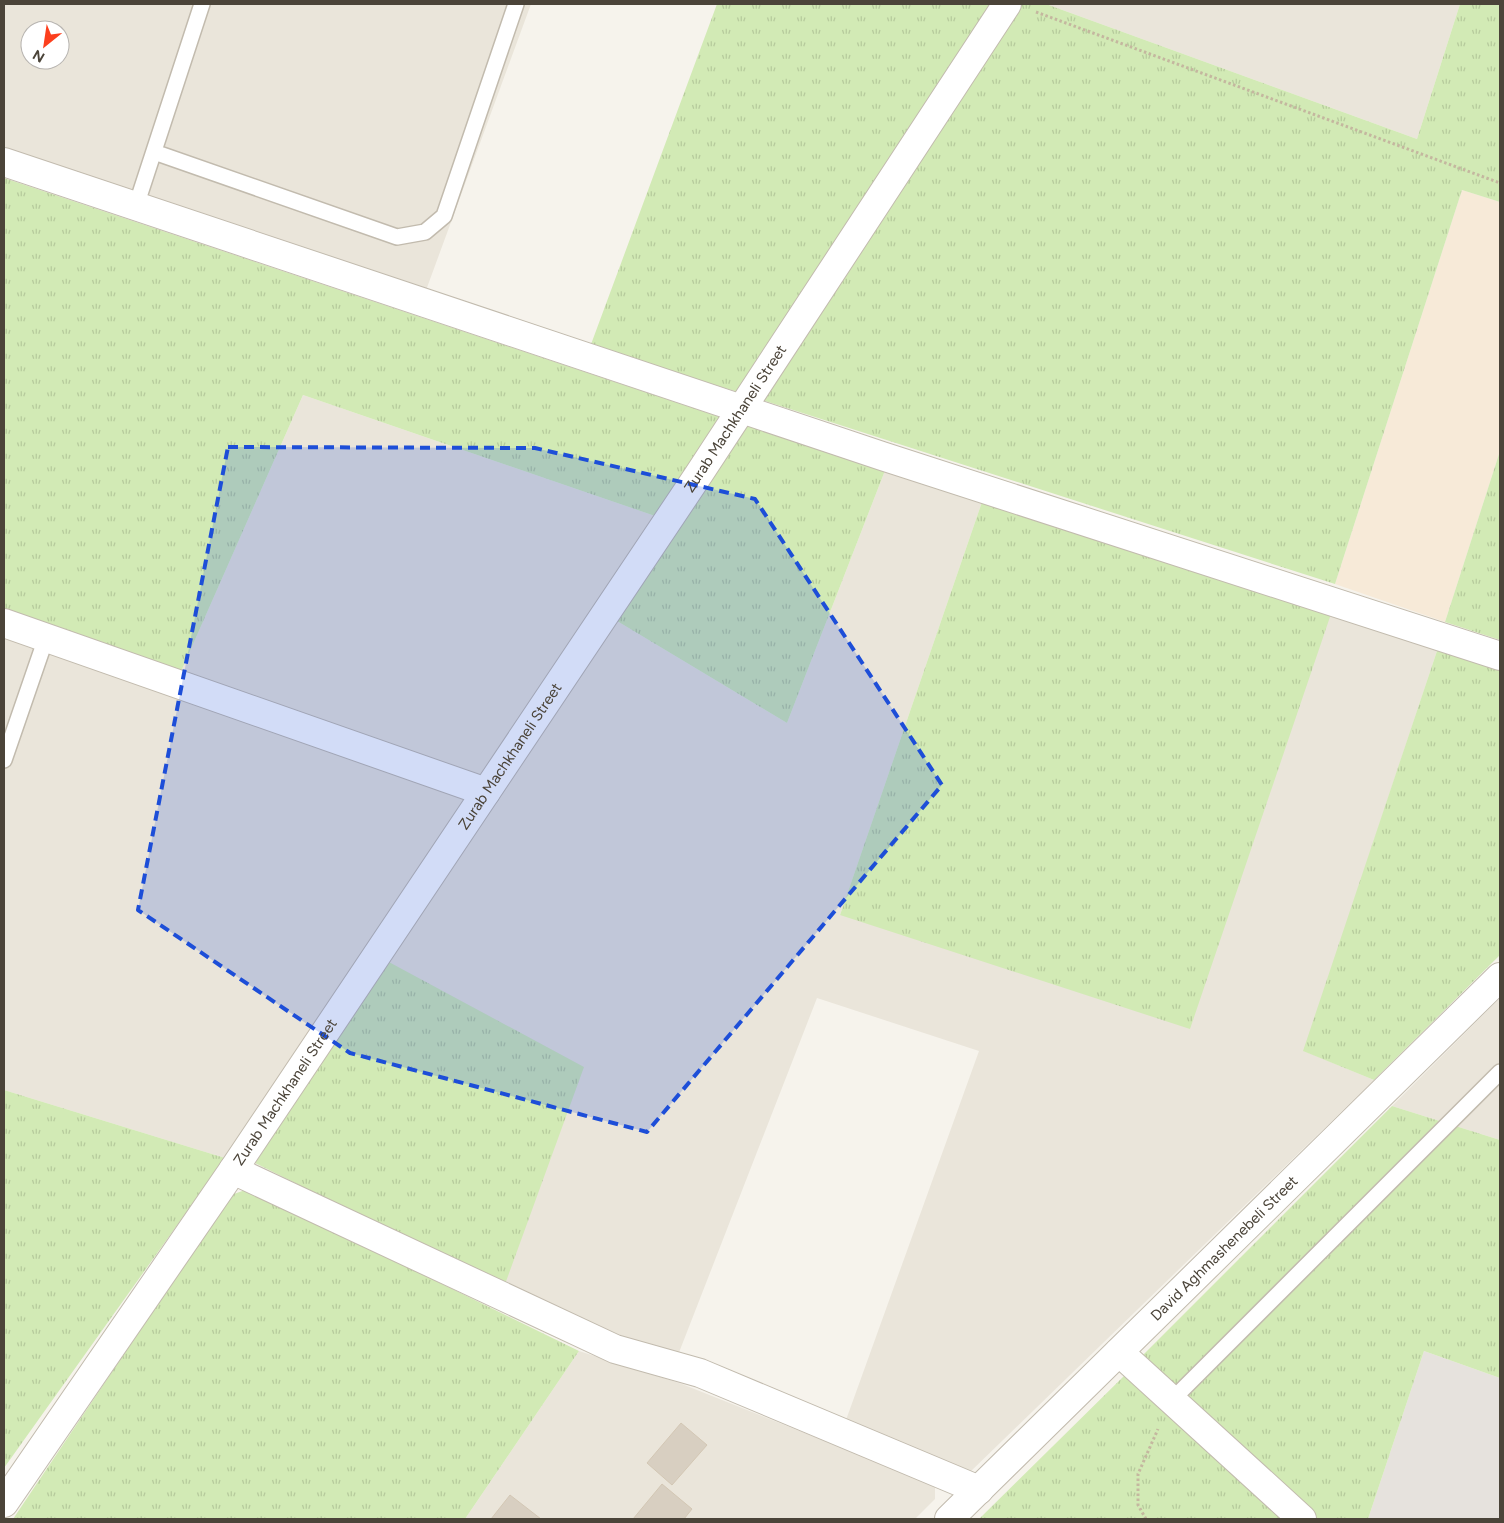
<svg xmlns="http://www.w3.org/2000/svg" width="1504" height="1523" font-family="Figtree,sans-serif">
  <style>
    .residential { fill: #eae5da; fill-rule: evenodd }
    .commercial { fill: #f7ead8 }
    .industrial { fill: #e6e2dd }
    .grass { fill: url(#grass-tufts) }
    .building { fill: #d8cfc1; stroke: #d3c7b4 }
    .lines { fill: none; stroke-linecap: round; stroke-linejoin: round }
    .service-casing { stroke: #c2bbae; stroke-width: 18 }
    .minor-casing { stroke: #c2bbae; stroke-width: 30 }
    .tertiary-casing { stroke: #c2bbae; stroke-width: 30 }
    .path { stroke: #c4b79f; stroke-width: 3; stroke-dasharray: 2.5 2.5; stroke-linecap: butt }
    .service { stroke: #fff; stroke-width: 15 }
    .minor { stroke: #fff; stroke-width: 28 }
    .tertiary { stroke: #fff; stroke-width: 28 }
    .marked { fill: #1d4ed8; fill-opacity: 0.2; stroke: #1d4ed8; stroke-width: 4; stroke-dasharray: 10 6; stroke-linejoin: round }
    .labels { text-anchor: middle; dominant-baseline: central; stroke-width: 4.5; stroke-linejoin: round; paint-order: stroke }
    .street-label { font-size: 15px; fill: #4b4439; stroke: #fff }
  </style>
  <defs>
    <pattern id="grass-tufts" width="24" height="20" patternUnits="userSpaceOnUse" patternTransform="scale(1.25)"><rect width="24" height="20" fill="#d2eab5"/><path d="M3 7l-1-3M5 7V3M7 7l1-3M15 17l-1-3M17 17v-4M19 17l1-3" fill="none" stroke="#b6ca9c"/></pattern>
  </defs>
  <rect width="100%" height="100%" fill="#f6f3ec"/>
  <!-- residential -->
  <path class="residential" d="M4,4h527l-106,289 -421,-143zM30,30h30v30h-30z
    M1046,4h414l-43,135z
    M303,395l352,121 -173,263 -303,-103z
    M886,468l97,31 -143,416 492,-304 106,37 -134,403 70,29 -406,394 -122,-54 133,-369 -162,-53 -139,357 -66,-17 -108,-51 -117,-326 225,-343 175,105z
    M4,637l466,159 -245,362 -221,-68z
    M1500,998v142l-108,-34z
    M579,1351l103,33 253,101v14l-20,20h-450z"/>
  <!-- commercial -->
  <path class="commercial" d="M1462,190l38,12v249l-55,171 -110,-38z"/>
  <!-- industrial -->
  <path class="industrial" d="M1424,1351l76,27v141h-132z"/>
  <!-- grass -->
  <path class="grass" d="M717,4h282l-261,388 -148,-45z
    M1022,4h24l371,135 43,-135h40v198l-38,-12 -127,394 -573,-184z
    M4,178l716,239 -65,99 -352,-121 -124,281 -175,-61z
    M745,421l141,47 -99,255 -175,-105z
    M1500,451v189l-55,-18z
    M983,499l349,112 -142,418 -350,-114z
    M1438,648l62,20v287l-126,125 -71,-29z
    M387,961l197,106 -80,220 -249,-124z
    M4,1090l221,68 -221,310z
    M1392,1106l108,34v238l-76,-27 -56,168h-50l-178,-161z
    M248,1189l331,162 -114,168h-452l218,-324z
    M1125,1375l158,144h-304z"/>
  <!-- building -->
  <path class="building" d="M681,1423l26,22 -35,40 -25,-22z
    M662,1484l30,25 -8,10h-51z
    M510,1495l31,24h-50z"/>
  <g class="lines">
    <defs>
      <path id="service" d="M154,152l243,85 28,-5 19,-16 72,-212
        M136,206l66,-202
        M4,760l42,-122
        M1171,1401l329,-329"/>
      <g id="minor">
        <path d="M4,162l878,294 618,200"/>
        <path d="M4,623l482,169"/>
        <path d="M233,1170l382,179 85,24 279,117"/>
        <path d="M1119,1352l183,167"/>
        <path id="s1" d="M4,1503l229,-333 464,-693 310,-473"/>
      </g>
      <g id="tertiary">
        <path id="s2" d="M949,1519l551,-542"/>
      </g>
    </defs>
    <!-- service casing -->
    <use href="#service" class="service-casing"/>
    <!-- minor casing -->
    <use href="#minor" class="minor-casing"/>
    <!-- tertiary casing -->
    <use href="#tertiary" class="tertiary-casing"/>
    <!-- path -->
    <path class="path" d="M1036,12l464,171
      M1146,1519l-8,-14v-31l20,-45"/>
    <!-- service -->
    <use href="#service" class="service"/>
    <!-- minor -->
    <use href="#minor" class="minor"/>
    <!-- tertiary -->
    <use href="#tertiary" class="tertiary"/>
  </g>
  <!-- marked area -->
  <path class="marked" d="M228,447l307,1 220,51 187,286 -295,347 -297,-79 -212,-143z"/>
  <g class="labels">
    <!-- street labels -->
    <g class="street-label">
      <text stroke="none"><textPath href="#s1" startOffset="1308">Zurab Machkhaneli Street</textPath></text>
      <text stroke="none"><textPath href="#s1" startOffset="902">Zurab Machkhaneli Street</textPath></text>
      <text stroke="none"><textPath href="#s1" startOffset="498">Zurab Machkhaneli Street</textPath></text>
      <text stroke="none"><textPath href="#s2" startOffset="386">David Aghmashenebeli Street</textPath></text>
    </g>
  </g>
  <!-- border -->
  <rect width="1504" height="1523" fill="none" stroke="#4b4439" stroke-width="10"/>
  <!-- north arrow -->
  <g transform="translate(45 45) rotate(210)"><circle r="24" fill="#ffffff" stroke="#b7b4b0"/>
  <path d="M0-4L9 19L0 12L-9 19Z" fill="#fc3f1d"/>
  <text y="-8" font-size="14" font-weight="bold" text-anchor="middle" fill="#4b4439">N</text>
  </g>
</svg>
